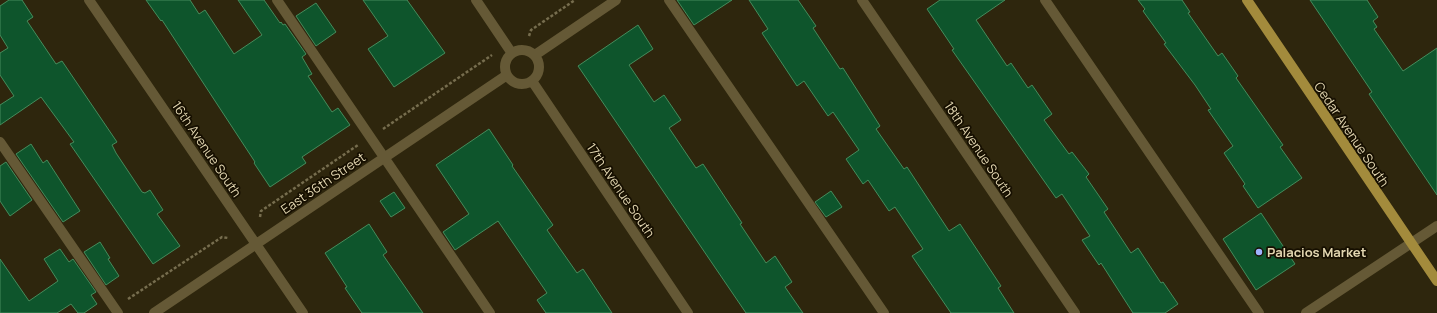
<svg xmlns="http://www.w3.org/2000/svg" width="1437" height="313" font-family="Manrope,sans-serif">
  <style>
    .building { fill: #0e552c; stroke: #458c5c }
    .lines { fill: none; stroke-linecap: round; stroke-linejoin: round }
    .path { stroke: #766d4e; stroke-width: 2.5; stroke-dasharray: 3 2; stroke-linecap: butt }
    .minor { stroke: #655936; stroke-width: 10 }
    .major { stroke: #a38b3c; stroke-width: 10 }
    .poi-dot { fill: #9fb3fd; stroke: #160f00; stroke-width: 1.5 }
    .labels { text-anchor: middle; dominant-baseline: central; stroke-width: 3.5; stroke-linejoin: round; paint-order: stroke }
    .street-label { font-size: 13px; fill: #e2d6b0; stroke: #160f00 }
    .poi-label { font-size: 13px; font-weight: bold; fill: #e2d6b0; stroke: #160f00; text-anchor: start }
  </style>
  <rect width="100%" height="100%" fill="#2e260d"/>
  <!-- building -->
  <path class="building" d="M9,0h13l11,17 -6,4 29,43 6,-3 55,81 -5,3 4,8 26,39 3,1 5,-3 13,20 -6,4 23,32 -27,18 -83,-120 4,-2 -33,-45 -41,28v-20l14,-9 -14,-21v-22l8,-5 -8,-13v-29z
    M146,0h44l9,14 6,-4 29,44 28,-19 -24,-35h26l16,23 1,-1 2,3 2,-1 21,30 -4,3 10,17 -4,2 24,36 6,-4 12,17 -48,32 4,6 -36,24 -16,-24 1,-1 -93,-142 -1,1z
    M363,0h44l38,53 -51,34 -26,-38 20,-13z
    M677,0h55l-38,25z
    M749,0h49l18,26 -3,2 27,41 3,-1 37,58 -4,3 28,40 3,-2 42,64 11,-7 41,62 -3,2 16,25h-63l-39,-57 11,-7 -28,-42 -6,4 -21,-31 -5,4 -17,-25 13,-9 -26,-38 -5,4 -24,-35 -7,5 -35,-53 6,-4z
    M940,0h65l-29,20 31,46 4,-3 17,25 4,-3 20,29 -8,6 25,34 3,-2 17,22 -3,3 22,32 -4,3 27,41 7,-5 23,35 2,-1 15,22 -13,9h-32l-32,-50 -2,2 -17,-25 8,-4 -28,-42 -6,4 -104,-148 2,-1 -27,-40z
    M1138,0h44l8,12 -2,1 30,43 4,-3 16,23 -2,2 47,67 -3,2 22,31 -44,30 -15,-22 2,-2 -21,-31 9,-7 -25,-36 3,-1 -16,-24 -31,-41 2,-1 -23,-32 2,-2z
    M1310,0h57l11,17 -5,4 4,6 -3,2 29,42 34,-23v147l-68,-101 3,-2z
    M316,3l20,29 -20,14 -20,-30z
    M638,25l15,24 -24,16 25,37 10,-7 17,25 -12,8 27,40 7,-4 39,59 -2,1 26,39 9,-7 17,26 -7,5 18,26h-57l-168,-247z
    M489,129l24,36 -1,1 41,59 -6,5 30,43 6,-4 29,44h-66l-9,-13 10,-7 -49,-72 -43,29 -12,-18 26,-18 -33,-49z
    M31,144l12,19 4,-3 33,51 -17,11 -47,-68z
    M6,162l26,38 -22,16 -10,-15v-35z
    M831,191l11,16 -16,10 -11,-15z
    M394,192l11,16 -14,9 -11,-16z
    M1261,213l34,51 -39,26 -33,-51z
    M369,224l18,28 -4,3 40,58h-61l-17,-25 2,-1 -22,-34z
    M100,242l10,16 -2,1 11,17 -13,9 -22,-33z
    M60,249l9,13 4,-3 23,33 -5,3 6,9 -13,9h-6l-7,-9 -14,9h-57v-54l29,42 29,-20 -14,-22z"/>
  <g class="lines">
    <!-- path -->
    <path class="path" d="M529,36l2,-6 44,-30
      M383,129l109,-74
      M260,217l1,-6 97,-66
      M128,299l94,-62 6,1"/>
    <!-- minor -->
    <path class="minor" d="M89,0l214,313
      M277,0l213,313
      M476,0l35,52
      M669,0l215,313
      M862,0l213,313
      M1045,0l214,313
      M505 67a17 17 0 1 1 34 0a17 17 0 1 1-34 0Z
      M535,55l81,-55
      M532,81l156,232
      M0,142l118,171
      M154,313l353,-238
      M1306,313l131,-87"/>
    <!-- major -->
    <path class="major" d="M1247,0l190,281"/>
  </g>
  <!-- markers -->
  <circle class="poi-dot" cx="1259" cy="252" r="4"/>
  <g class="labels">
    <!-- street labels -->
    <g class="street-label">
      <text transform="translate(1352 134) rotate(56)">Cedar Avenue South</text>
      <text transform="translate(207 149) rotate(56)">16th Avenue South</text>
      <text transform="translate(979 149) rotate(56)">18th Avenue South</text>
      <text transform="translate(323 183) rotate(-34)">East 36th Street</text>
      <text transform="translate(621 190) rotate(56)">17th Avenue South</text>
    </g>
    <!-- poi labels -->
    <g class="poi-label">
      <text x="1267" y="252">Palacios Market</text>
    </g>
  </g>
</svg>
